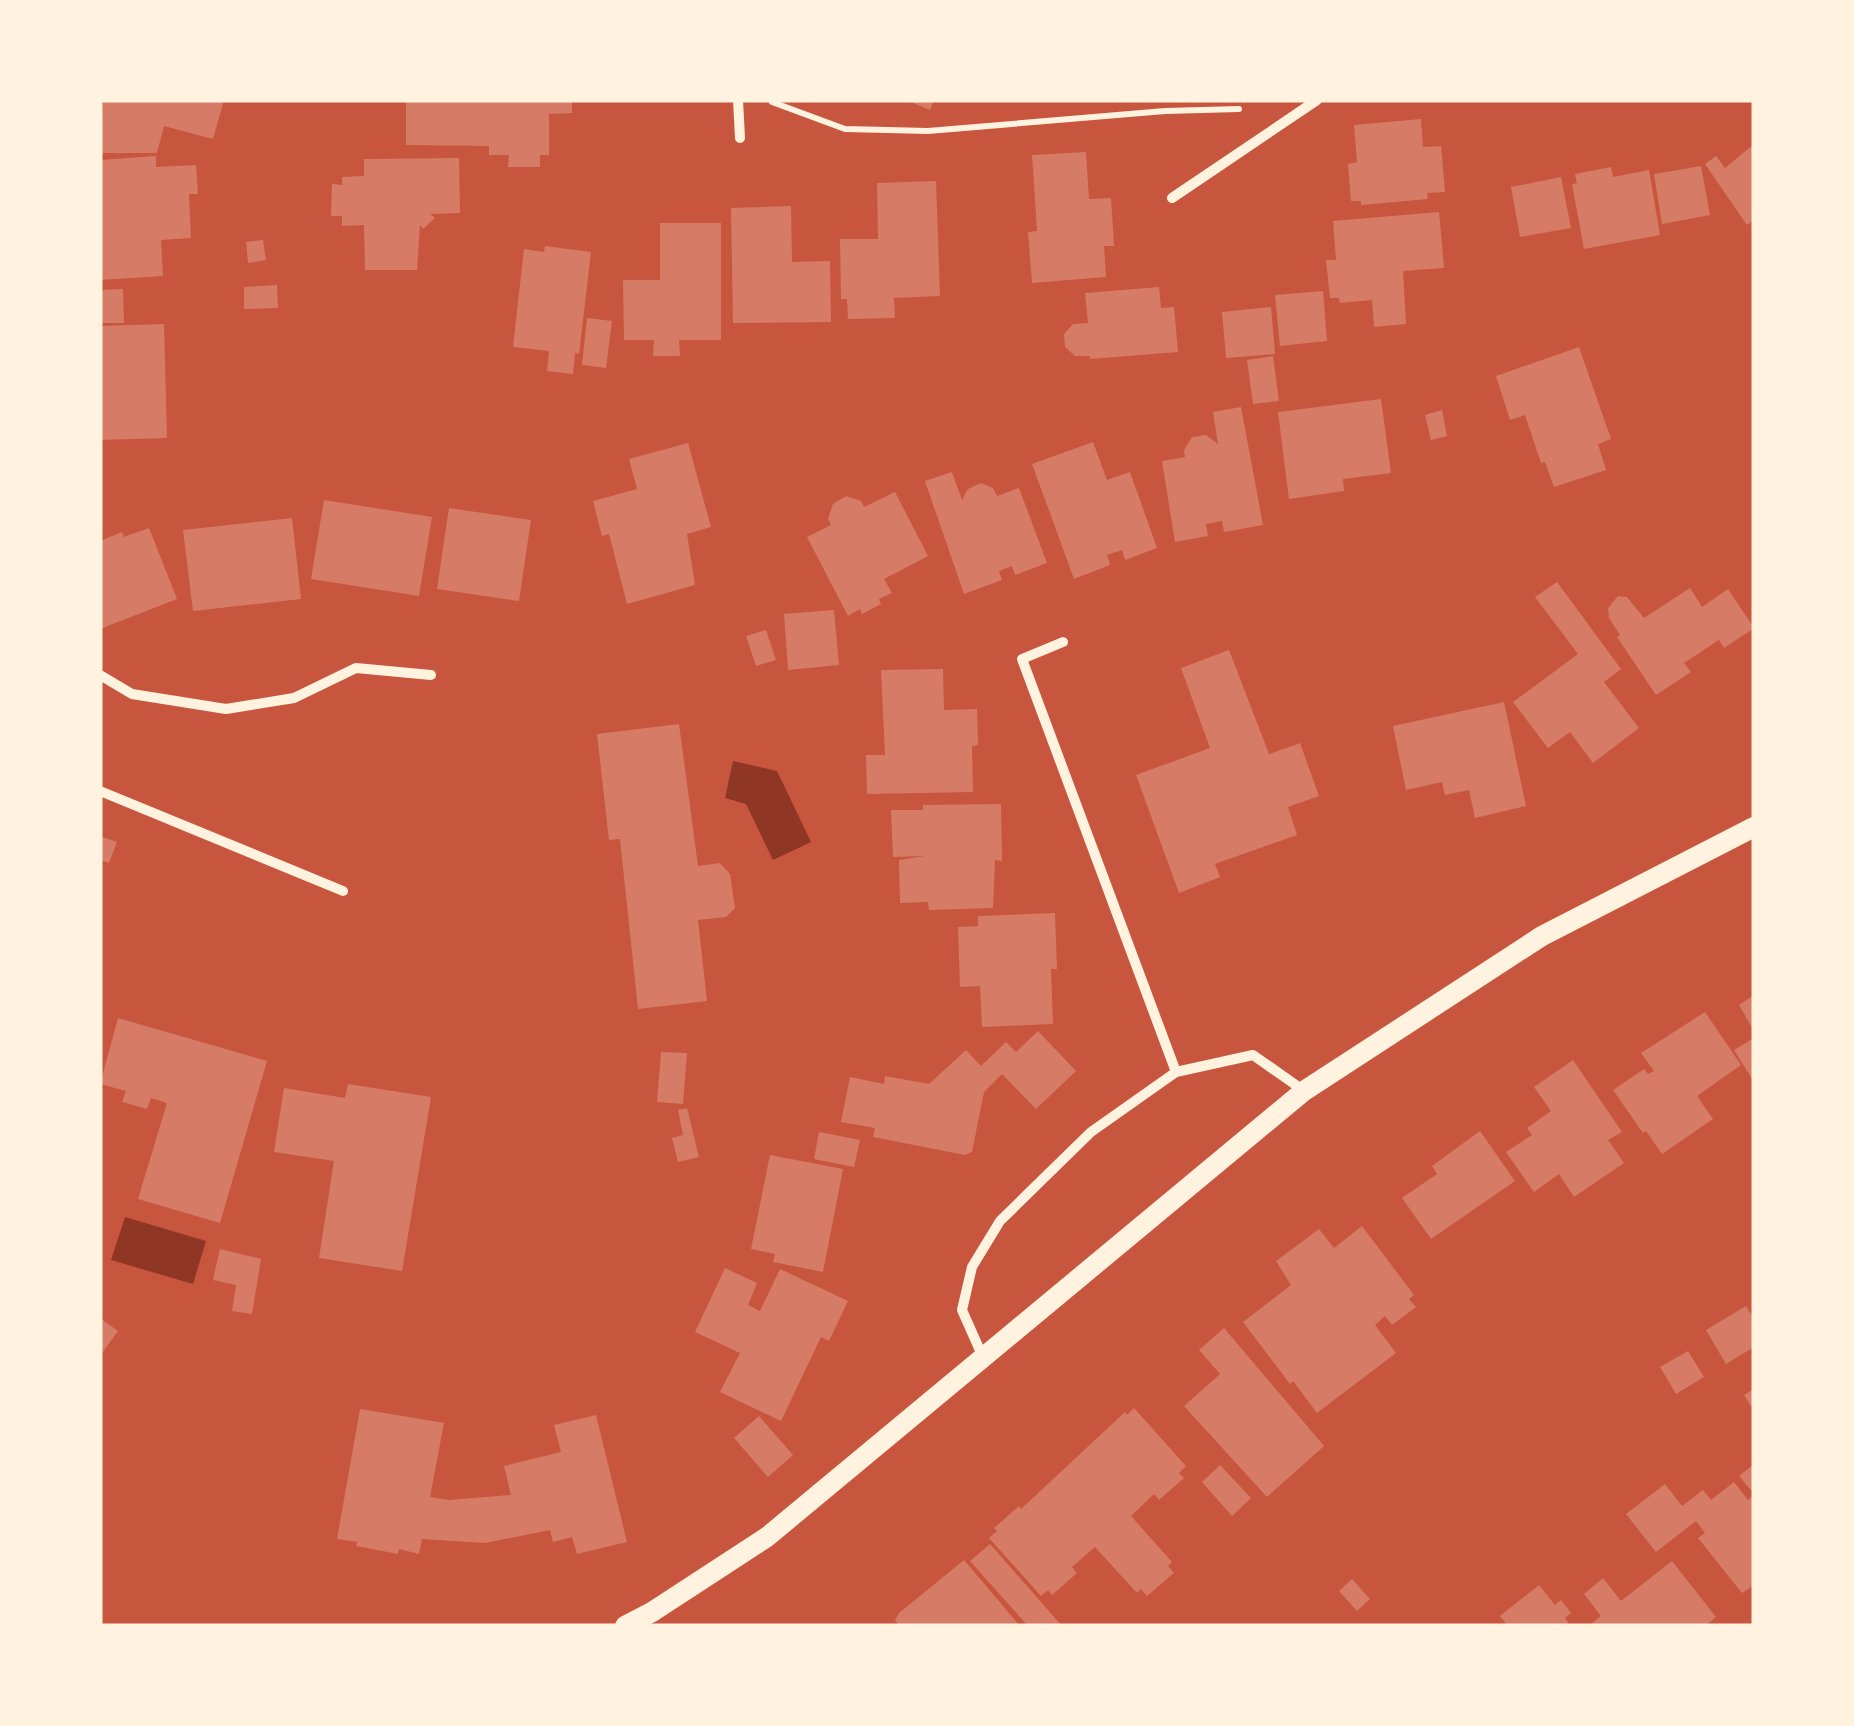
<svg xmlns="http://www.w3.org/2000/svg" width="1854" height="1726" font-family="Figtree,sans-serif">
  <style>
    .water { fill: #8f3625 }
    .building { fill: #d67c66 }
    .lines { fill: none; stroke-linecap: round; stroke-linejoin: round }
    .path { stroke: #fff3e0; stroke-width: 6 }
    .minor { stroke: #fff3e0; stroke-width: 10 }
    .secondary { stroke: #fff3e0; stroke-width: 20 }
  </style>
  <rect width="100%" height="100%" fill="#c8553d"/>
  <!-- water -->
  <path class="water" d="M733,761l44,10 34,71 -38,18 -27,-56 -21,-6z
    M125,1217l81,24 -13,43 -82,-24z"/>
  <!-- building -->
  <path class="building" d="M103,100h121l-11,39 -49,-13 -7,27h-57z
    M572,100v13l-23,1v41h-9v12h-32l1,-12h-20v-9l-83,-1v-43z
    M906,100h28l-4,10z
    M1421,119l2,28 18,-1 4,46 -18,1 1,6 -67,6v-4h-10l-3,-37 9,-2 -3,-37z
    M1754,144v76l-7,5 -42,-61 11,-8 9,12z
    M1086,152l3,47 22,-1 3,48h-10l2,31 -74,6 -4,-51 9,-1 -5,-76z
    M156,156v11l40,-2 2,29h-9l2,44 -30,2 2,36 -63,4v-120z
    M459,158l1,55 -30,1 5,4 -12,11 -3,-4 -3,45h-52l-1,-45 -22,1v-10h-11l1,-32 10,1v-8l22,-1v-17z
    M1701,166l9,49 -48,9 -8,-50z
    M1611,167l2,10 36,-7 11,65 -76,14 -12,-65 5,-1 -2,-9z
    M1561,177l10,51 -51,9 -9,-50z
    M936,181l4,115 -46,2 1,20 -47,1 -1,-20h-6l-1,-60h38l-1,-56z
    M791,206l1,56 38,-1 1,61 -98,1 -2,-115z
    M1439,212l5,56 -41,3 3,53 -32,3 -2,-27 -32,3 -1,-5h-9l-4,-38h10l-3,-39z
    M660,223h61v117h-42l1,16h-27l1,-16h-30l-1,-60h37z
    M263,240l3,20 -18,3 -2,-21z
    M545,246l46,6 -12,102 -4,-1 -2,21 -26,-3 2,-20 -36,-4 11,-98 20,3z
    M277,285l1,23 -34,1v-22z
    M1159,287l2,21 13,-1 4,45 -88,7v-3h-15l-10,-9 -1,-13 9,-10 15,-1 -3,-30z
    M123,289l1,34h-24v-33z
    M1323,291l4,50 -47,5 -5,-51z
    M1271,307l4,47 -49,4 -4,-46z
    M587,318l25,3 -6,47 -24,-3z
    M164,324l3,114 -67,2v-114z
    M1579,347l32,92 -13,5 8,26 -52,17 -9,-25 -4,1 -16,-48 -15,5 -14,-44z
    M1273,356l6,45 -26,3 -6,-44z
    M1381,399l10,74 -48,6 1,12 -55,8 -11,-87z
    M1241,407l22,118 -39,7 -2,-11 -16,3 2,12 -33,6 -13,-81 23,-4 -1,-7 8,-13 14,-2 12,9 -5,-32z
    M1442,410l5,26 -16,4 -6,-25z
    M1093,442l14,38 23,-8 27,76 -32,12 -3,-10 -15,5 3,10 -36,14 -42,-115z
    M688,443l23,84 -24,7 8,51 -68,19 -18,-70 -7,2 -9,-35 44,-12 -8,-30z
    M952,472l10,28 6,-11 13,-6 12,5 4,8 22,-8 28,75 -32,12 -3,-9 -13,5 3,9 -38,14 -39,-113z
    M895,492l33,64 -44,23 8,14 -13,6 2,5 -19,10 -2,-5 -12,7 -41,-79 24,-12 -3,-6 5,-15 13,-8 15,5 3,6z
    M324,500l108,17 -13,79 -108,-17z
    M449,508l82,12 -12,81 -82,-12z
    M292,518l9,81 -108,12 -10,-81z
    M149,528l28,71 -77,30v-88l22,-9 2,5z
    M1557,582l64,87 -17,13 35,46 -46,35 -23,-31 -22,16 -35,-46 65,-48 -43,-57z
    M1690,588l12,19 26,-18 26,39 -30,20 -5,-8 -35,23 7,9 -35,23 -39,-58 3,-2 -11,-17 -1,-10 10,-12 9,1 17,21z
    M834,610l5,55 -51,5 -4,-56z
    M766,630l10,30 -20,6 -10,-30z
    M1229,650l40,104 31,-11 19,53 -31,11 9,28 -82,29 5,13 -41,16 -43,-118 74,-27 -29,-80z
    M943,669l1,41 33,-1 1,36 -6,1 1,46 -106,2 -1,-39h19l-4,-85z
    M1504,702l22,104 -51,12 -6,-28 -24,5 -3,-13 -36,8 -13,-64z
    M679,724l19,142 22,-3 10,11 5,34 -9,9 -28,3 9,81 -69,8 -18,-170 -11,1 -12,-106z
    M1001,804l1,57 -7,-1 -2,48 -64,2 -1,-8 -28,1 -1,-43 26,-4 -32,1 -2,-47h32v-5z
    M100,836l17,6 -8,21 -9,-3z
    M1055,913l2,56h-6l2,55 -71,3 -2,-41 -20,1 -2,-60 20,-1v-10z
    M1754,995v36l-15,-26z
    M1705,1012l36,53 -44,31 16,23 -51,35 -16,-23 -3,2 -30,-43 31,-21 4,5 6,-3 -13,-18z
    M118,1018l149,43 -47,162 -82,-24 29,-96 -16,-5 -4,11 -25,-7 4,-11 -26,-7z
    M1038,1031l38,40 -40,38 -34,-35 -18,18 -12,60 -7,3 -92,-18 2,-9 -34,-6 9,-45 34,7 1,-8 44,8 37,-34 15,16 25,-24 10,10z
    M1754,1038v44l-20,-32z
    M661,1052l26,1 -4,51 -26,-2z
    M1573,1060l49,72 -14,8 16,23 -50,34 -15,-23 -25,18 -28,-40 26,-17 -5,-7 24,-17 -17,-24z
    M348,1084l83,13 -29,174 -83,-13 15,-97 -60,-9 10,-64 61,10z
    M687,1108l12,49 -21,5 -6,-24 11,-3 -5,-25z
    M1480,1131l35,50 -84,58 -29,-41 35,-24 -5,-8z
    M819,1132l41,8 -6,27 -40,-8z
    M770,1155l73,14 -20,103 -50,-10 2,-8 -24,-5z
    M1362,1226l52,69 -5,4 7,8 -24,18 -7,-9 -10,9 21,28 -79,60 -24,-32 -3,3 -47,-62 48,-37 -15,-24 43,-32 15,19z
    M220,1249l41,10 -9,55 -20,-3 4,-26 -23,-5z
    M725,1268l32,15 -9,22 12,6 20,-42 68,32 -19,40 -8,-4 -40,84 -61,-29 20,-39 -45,-21z
    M1746,1306l8,13v28l-28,17 -20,-34z
    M100,1318l18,13 -18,25z
    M1224,1328l100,118 -57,51 -83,-91 36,-32 -21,-24z
    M1688,1351l16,26 -28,17 -16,-27z
    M1754,1389v22l-10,-16z
    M1134,1408l52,58 -7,7 5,5 -25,22 -5,-6 -23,22 41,46 -4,4 6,7 -27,23 -6,-7 -4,4 -42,-46 -23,20 5,6 -25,22 -4,-5 -7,6 -52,-58 8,-7 -3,-3 25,-22 2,3 104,-97 2,3z
    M360,1409l84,14 -14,74 19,3 62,-5 -7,-29 57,-14 -7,-27 42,-10 31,127 -50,12 -5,-17 -19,5 -3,-12 -65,13 -63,-4 -3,15 -20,-5 -1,5 -42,-8 1,-4 -20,-3z
    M759,1416l34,39 -25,22 -34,-39z
    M1754,1464v121l-12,8 -44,-55 7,-5 -9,-12 -40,31 -30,-38 39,-30 17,22 21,-16 8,10 23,-18 14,18 6,-6 -15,-18z
    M1220,1465l31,33 -19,18 -30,-34z
    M990,1544l72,82h-34l-58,-65z
    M964,1560l56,66h-120l-5,-6 4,-7z
    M1672,1561l44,56 -11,9h-116l12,-10 -17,-22 19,-16 18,23z
    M1352,1579l18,20 -13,12 -18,-20z
    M1539,1585l16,20 6,-5 10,13 -6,5 4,6 -61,2 -8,-10z"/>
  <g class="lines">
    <!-- path -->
    <path class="path" d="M772,102l73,27 83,2 237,-20 74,-2"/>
    <!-- minor -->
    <path class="minor" d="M738,100l2,38
      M1172,198l145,-98
      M1063,642l-41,17 154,413
      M100,675l32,19 94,15 68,-11 62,-30 75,7
      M100,791l243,100
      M982,1355l-20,-45 10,-43 28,-46 91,-89 85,-60 77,-17 50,35"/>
    <!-- secondary -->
    <path class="secondary" d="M625,1626l27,-14 115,-75 537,-446 238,-155 212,-109"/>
  </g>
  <!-- border -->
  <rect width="1854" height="1726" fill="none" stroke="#fff3e0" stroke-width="205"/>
</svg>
